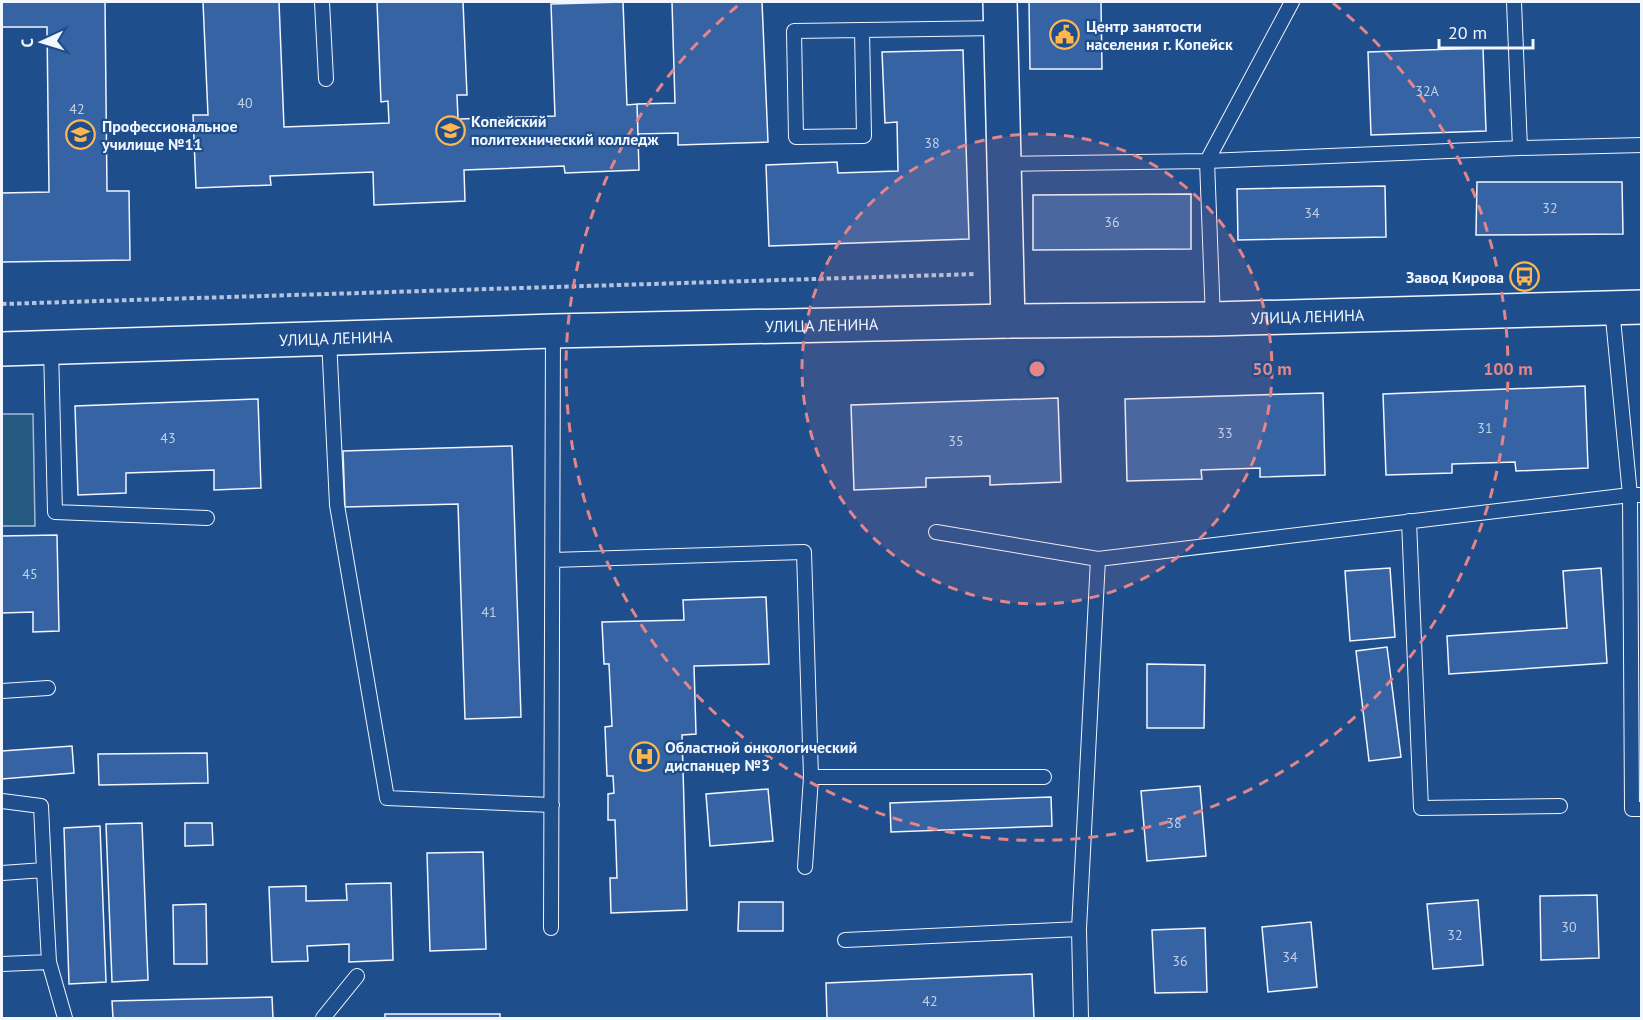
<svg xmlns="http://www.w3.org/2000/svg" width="1643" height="1020" font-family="'PT Sans',sans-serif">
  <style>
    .green { fill: #245a82; stroke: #a8bbd7; stroke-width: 1.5 }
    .building { fill: #3563a3; stroke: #f2f6ff; stroke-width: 1.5 }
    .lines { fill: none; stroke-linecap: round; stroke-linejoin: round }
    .service-casing { stroke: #f2f6ff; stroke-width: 16 }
    .tertiary-casing { stroke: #f2f6ff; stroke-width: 36 }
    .path { stroke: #b3c4dc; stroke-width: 4; stroke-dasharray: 4.5 3; stroke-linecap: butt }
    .service { stroke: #1f4e8c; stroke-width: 14 }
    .tertiary { stroke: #1f4e8c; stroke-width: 33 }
    .ring { fill: none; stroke: #e38589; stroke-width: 3; stroke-dasharray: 10 8 }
    .labels { text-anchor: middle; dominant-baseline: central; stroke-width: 4.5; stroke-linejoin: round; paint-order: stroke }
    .number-label { font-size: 14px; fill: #c3d1e8 }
    .poi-label { font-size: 16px; font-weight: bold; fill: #f2f6ff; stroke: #1f4e8c; text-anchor: start }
    .street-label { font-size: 16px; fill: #f2f6ff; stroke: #1f4e8c }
    .centre { fill: #e38589; stroke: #1f4e8c; stroke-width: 3 }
    .ring-label { font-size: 18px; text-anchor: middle; font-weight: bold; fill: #e38589; stroke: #1f4e8c; stroke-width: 4.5; stroke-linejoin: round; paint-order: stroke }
  </style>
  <rect width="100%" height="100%" fill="#1f4e8c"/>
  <!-- green -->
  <path class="green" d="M2,414h31l2,112h-33z"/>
  <!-- building -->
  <path class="building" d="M2,2h103l2,189h22l1,69 -128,2v-69l47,-1 -2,-165h-45z
    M203,2h76l5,125 105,-4 -1,-22 -7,1 -4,-100h86l4,93h-10l1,24 97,-3 -4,-112 72,-2 4,103 10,-1 2,66 -74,3 -1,-7 -100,4 1,31 -91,4 -1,-33 -103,4 1,9 -75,3 -3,-73h15z
    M672,2h90l6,140 -90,3v-12l-40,1 -1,-30 38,-1z
    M1029,2h72l1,67h-72z
    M1483,48l3,83 -115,4 -3,-83z
    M963,50l6,189 -200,7 -3,-81 71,-3 1,11 60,-2 -1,-49 -12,1 -3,-71z
    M1477,182h145l1,52 -147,1z
    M1385,186l1,51 -148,3 -1,-51z
    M1191,194v55l-158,1v-55z
    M1585,386l3,82 -72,3 -1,-9 -63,2v9l-66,2 -3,-81z
    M1323,393l2,82 -65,2v-9l-59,2 1,9 -75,2 -2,-82z
    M1058,398l3,84 -71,3v-9l-64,2v9l-72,3 -3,-85z
    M258,399l3,89 -47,2v-20l-88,3v20l-48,2 -3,-89z
    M512,446l9,271 -56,2 -7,-215 -113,3 -2,-56z
    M57,535l2,96 -26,1v-20l-31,1v-77z
    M1390,568l5,69 -45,4 -5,-70z
    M1601,568l6,95 -158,11 -2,-38 120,-8 -4,-57z
    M766,597l3,67 -75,2 2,68 -14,1 5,175 -76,3 -1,-35h7l-2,-58h-7v-26l6,-1 -1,-17h-6l-2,-49 7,-1 -3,-62h-5l-2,-42 82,-2 -1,-20z
    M1387,647l14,110 -32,4 -13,-110z
    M1147,664l58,1 -1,63h-57z
    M72,746l2,27 -72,6v-28z
    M207,753l1,30 -109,2 -1,-31z
    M1200,786l6,70 -59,5 -6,-70z
    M768,789l5,52 -63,5 -4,-52z
    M1051,797l1,29 -161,6 -1,-29z
    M142,823l6,157 -36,2 -6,-158z
    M185,823h27l1,22 -28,1z
    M100,826l6,156 -37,2 -5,-156z
    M483,852l3,97 -56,2 -3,-98z
    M391,883l2,77 -44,2v-18l-42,2 1,15 -36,1 -3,-75 37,-1v15l41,-1 -1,-16z
    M1597,895l2,63 -58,2 -1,-64z
    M1478,900l5,65 -50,4 -6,-65z
    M739,902h44v29h-45z
    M206,904l1,60h-33l-1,-59z
    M1311,922l6,65 -49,5 -6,-65z
    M1205,928l2,64 -52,1 -3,-63z
    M1032,974l2,44h-207l-1,-35z
    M272,997l1,21h-160l-1,-17z
    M385,1014h115v4h-115z"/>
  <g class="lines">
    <defs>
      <path id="service" d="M322,2l4,77
        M1514,2l6,146
        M862,30l2,106 -68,1 -2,-106 206,-3
        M1004,164l203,-3 313,-13 122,-3
        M1612,308l18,187h12
        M1213,319l-6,-158 85,-159
        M329,339l8,166 50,293 165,7
        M51,348l4,164 152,6
        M1409,521l12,287 139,-2
        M936,532l162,27
        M553,560l251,-8 7,225h233
        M2,691l46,-3
        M2,801l39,5 3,64 -42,3
        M805,867l6,-90
        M44,870l5,92
        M551,928l2,-597
        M1079,929l19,-370 532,-64 2,314h10
        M845,940l234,-11 2,89
        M2,964l47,-2 16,56
        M323,1018l34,-42"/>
      <g id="tertiary">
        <path d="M1000,2l8,319"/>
        <path id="s1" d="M2,349l551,-18 455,-10 205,-2 429,-12"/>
      </g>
    </defs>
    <!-- service casing -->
    <use href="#service" class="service-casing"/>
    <!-- tertiary casing -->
    <use href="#tertiary" class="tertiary-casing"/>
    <!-- path -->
    <path class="path" d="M2,304l974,-30"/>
    <!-- service -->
    <use href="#service" class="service"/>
    <!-- tertiary -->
    <use href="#tertiary" class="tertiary"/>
  </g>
  <!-- distance rings -->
  <circle cx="1037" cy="369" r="235" fill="#e38589" fill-opacity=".12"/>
  <g class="ring">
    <circle cx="1037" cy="369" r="235"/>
    <path d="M1333 3A471 471 0 1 1 741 3"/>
  </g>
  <!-- icons -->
  <defs>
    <symbol id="civic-ring" viewBox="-11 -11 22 22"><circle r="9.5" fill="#1f4e8c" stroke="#ffb74d" stroke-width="1.5"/><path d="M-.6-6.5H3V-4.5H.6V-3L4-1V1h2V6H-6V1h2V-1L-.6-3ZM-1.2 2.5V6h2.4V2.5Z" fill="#ffb74d"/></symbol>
    <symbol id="university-ring" viewBox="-11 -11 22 22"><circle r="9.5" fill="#1f4e8c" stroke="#ffb74d" stroke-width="1.5"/><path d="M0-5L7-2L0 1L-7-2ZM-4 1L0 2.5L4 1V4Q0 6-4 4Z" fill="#ffb74d"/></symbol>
    <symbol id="bus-ring" viewBox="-11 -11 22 22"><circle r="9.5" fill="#1f4e8c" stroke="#ffb74d" stroke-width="1.5"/><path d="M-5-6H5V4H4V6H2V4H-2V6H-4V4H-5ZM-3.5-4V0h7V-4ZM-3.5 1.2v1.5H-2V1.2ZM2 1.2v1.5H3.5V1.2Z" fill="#ffb74d"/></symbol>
    <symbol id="hospital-ring" viewBox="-11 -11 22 22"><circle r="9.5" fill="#1f4e8c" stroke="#ffb74d" stroke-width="1.5"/><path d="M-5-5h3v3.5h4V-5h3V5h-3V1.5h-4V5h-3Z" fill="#ffb74d"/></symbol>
  </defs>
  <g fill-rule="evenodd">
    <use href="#civic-ring" x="1048" y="18" width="33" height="33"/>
    <use href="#university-ring" x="434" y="114" width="33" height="33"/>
    <use href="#university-ring" x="64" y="118" width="33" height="33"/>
    <use href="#bus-ring" x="1508" y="260" width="33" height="33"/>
    <use href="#hospital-ring" x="628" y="740" width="33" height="33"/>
  </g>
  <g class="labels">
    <!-- number labels -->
    <g class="number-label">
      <text x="1427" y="91">32А</text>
      <text x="245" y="103">40</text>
      <text x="77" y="109">42</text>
      <text x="932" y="143">38</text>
      <text x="1550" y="208">32</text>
      <text x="1312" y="213">34</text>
      <text x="1112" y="222">36</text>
      <text x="1485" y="428">31</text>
      <text x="1225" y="433">33</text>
      <text x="168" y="438">43</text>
      <text x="956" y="441">35</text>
      <text x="30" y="574">45</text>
      <text x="489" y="612">41</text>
      <text x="1174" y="823">38</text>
      <text x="1569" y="927">30</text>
      <text x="1455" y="935">32</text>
      <text x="1290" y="957">34</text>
      <text x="1180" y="961">36</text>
      <text x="930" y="1001">42</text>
    </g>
    <!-- poi labels -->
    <g class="poi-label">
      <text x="1086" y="26">Центр занятости<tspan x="1086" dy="18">населения г. Копейск</tspan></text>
      <text x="471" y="121">Копейский<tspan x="471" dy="18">политехнический колледж</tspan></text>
      <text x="102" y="126">Профессиональное<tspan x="102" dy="18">училище №11</tspan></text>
      <text x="1504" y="277" text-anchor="end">Завод Кирова</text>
      <text x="665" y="747">Областной онкологический<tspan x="665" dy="18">диспанцер №3</tspan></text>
    </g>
    <!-- street labels -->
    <g class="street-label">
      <text stroke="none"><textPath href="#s1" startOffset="1306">УЛИЦА ЛЕНИНА</textPath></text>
      <text stroke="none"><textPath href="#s1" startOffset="820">УЛИЦА ЛЕНИНА</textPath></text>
      <text stroke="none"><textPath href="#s1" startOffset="334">УЛИЦА ЛЕНИНА</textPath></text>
    </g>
  </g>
  <circle cx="1037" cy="369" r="9" class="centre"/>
  <g class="ring-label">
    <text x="1272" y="375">50 m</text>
    <text x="1508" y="375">100 m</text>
  </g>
  <!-- border -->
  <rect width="1643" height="1020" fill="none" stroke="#f2f6ff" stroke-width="6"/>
  <!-- north arrow -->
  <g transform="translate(42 42) rotate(266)" stroke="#1f4e8c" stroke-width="4.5" paint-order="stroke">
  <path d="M0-4.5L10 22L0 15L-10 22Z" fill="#f2f6ff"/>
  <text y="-9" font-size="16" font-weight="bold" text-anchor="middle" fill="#f2f6ff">С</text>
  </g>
  <!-- scale -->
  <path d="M1439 39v9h94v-9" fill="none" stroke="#f2f6ff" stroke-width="3"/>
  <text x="1448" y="39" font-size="18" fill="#f2f6ff" stroke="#1f4e8c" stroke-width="4.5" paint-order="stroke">20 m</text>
</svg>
